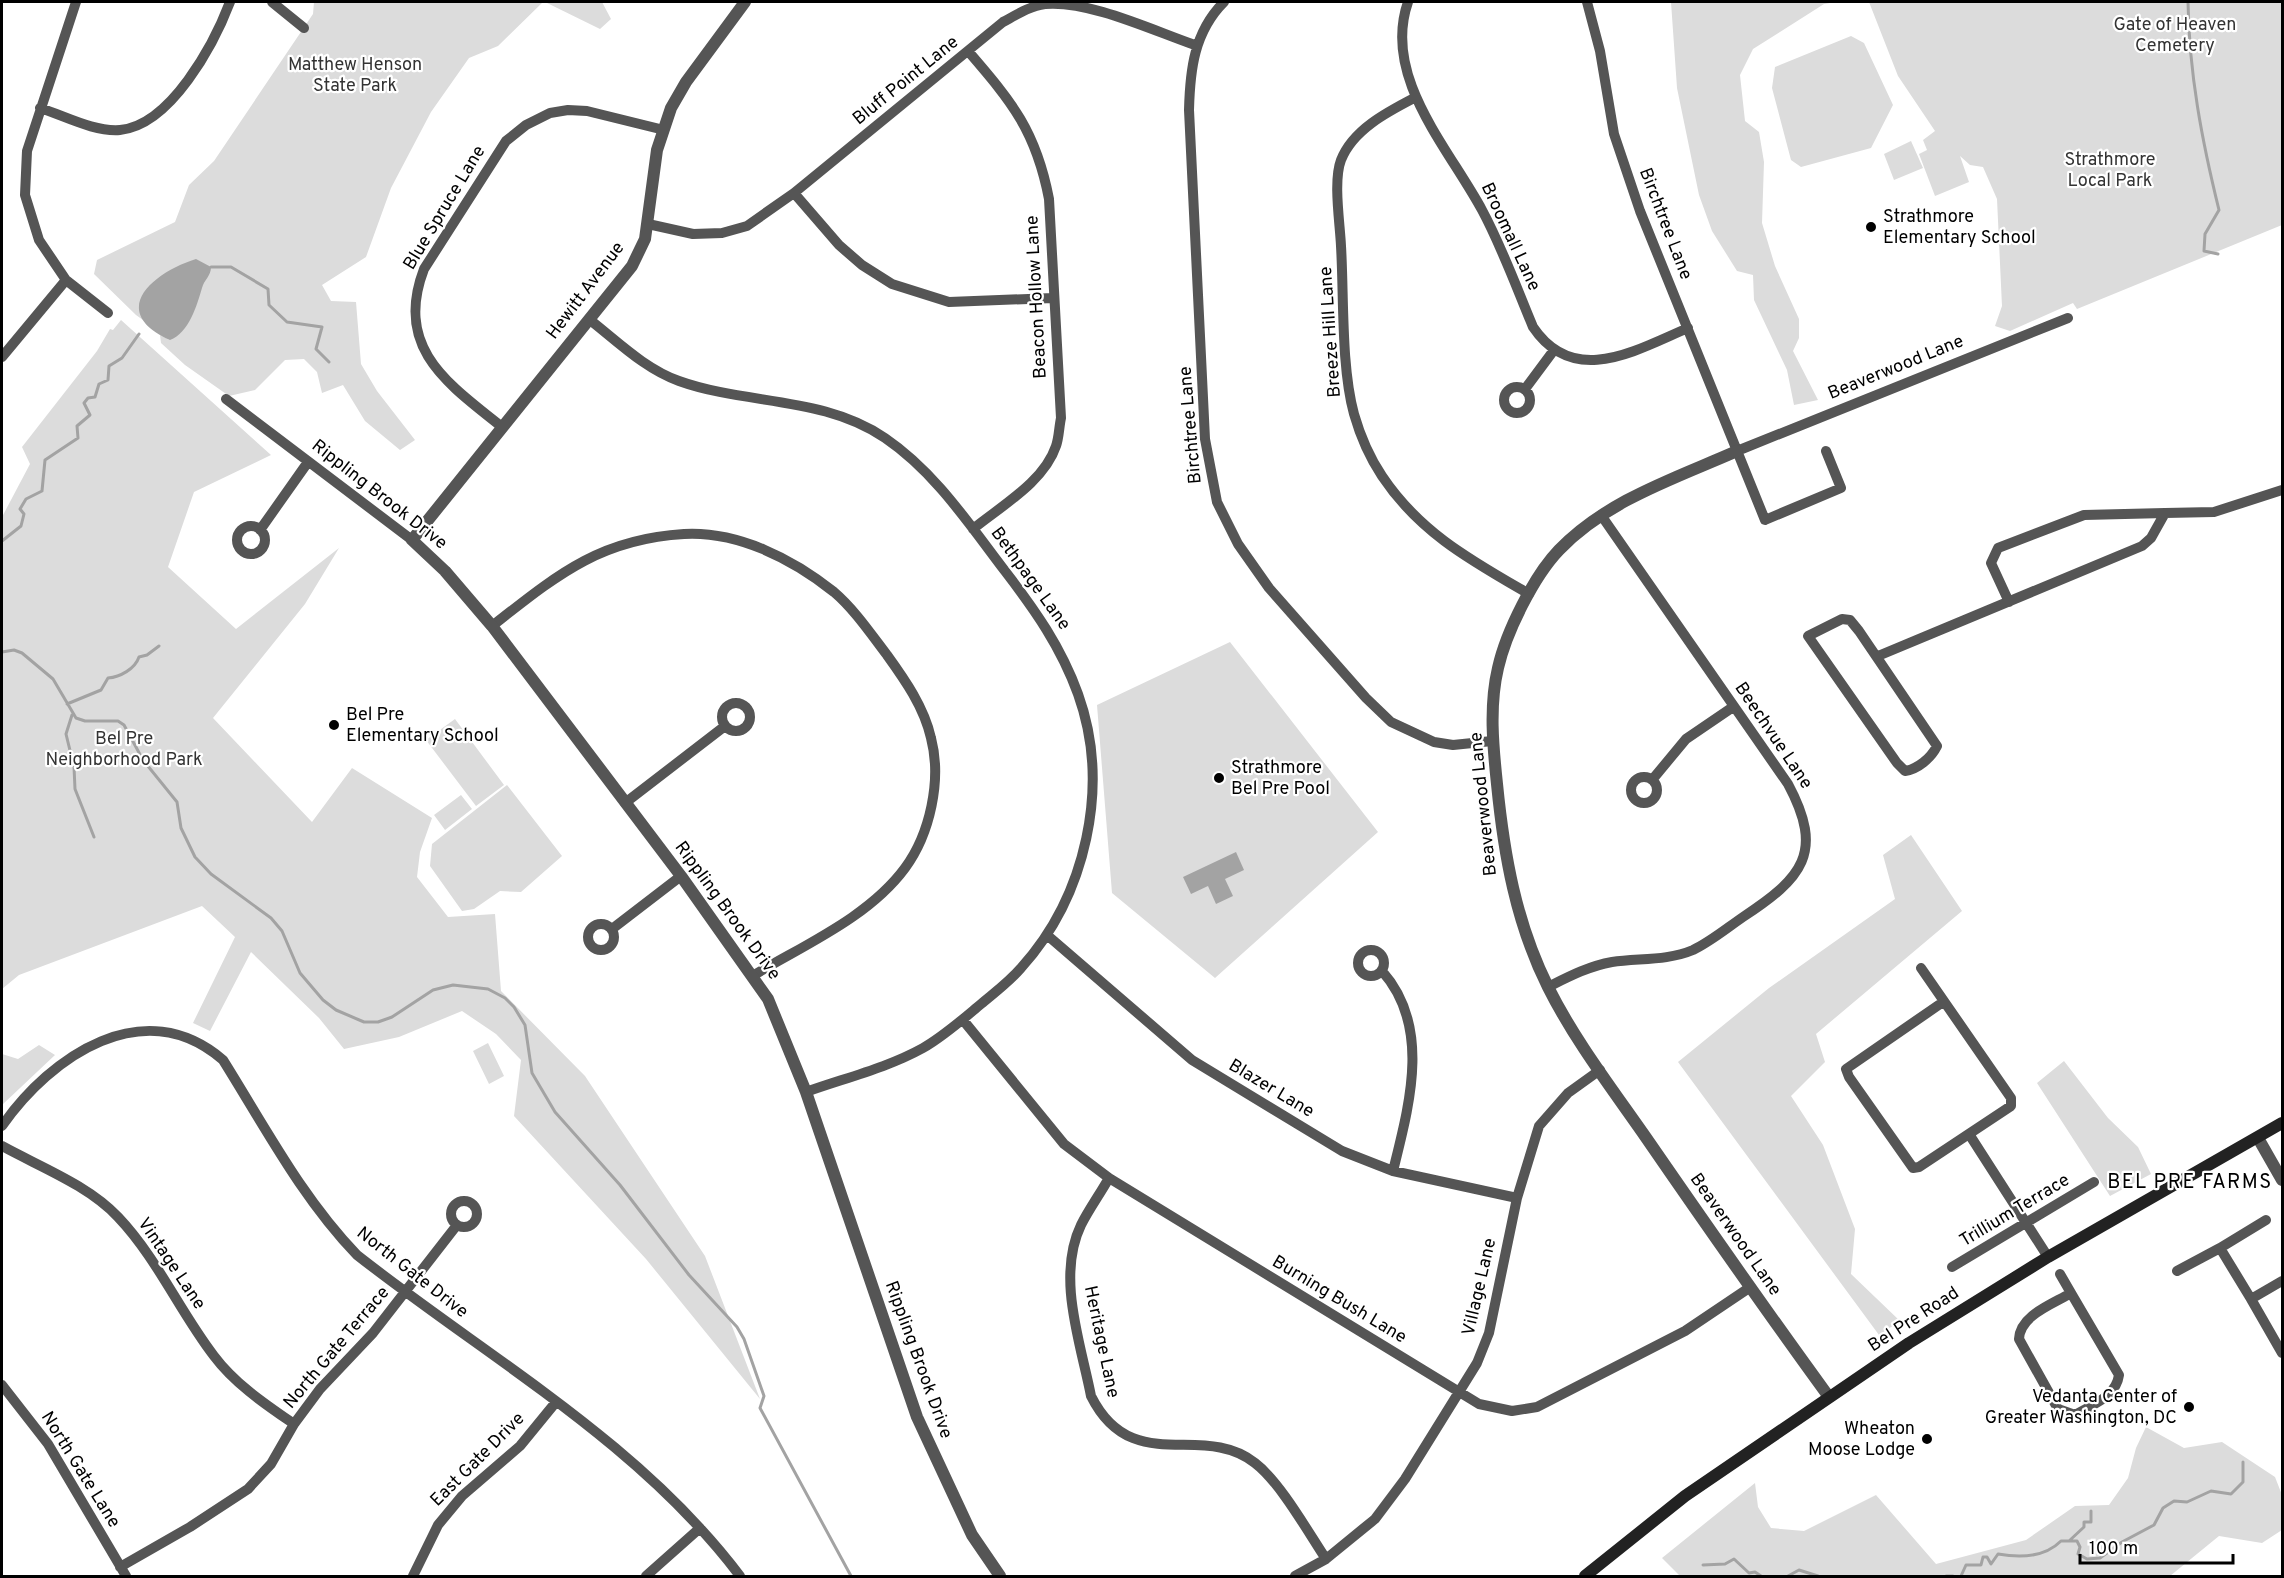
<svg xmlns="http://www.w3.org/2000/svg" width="2284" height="1578" font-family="Overpass,sans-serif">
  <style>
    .green { fill: #dcdcdc }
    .water { fill: #a3a3a3 }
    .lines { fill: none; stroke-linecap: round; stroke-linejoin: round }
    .stream { stroke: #a3a3a3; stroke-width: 3 }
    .minor { stroke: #555; stroke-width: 10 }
    .tertiary { stroke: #555; stroke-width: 12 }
    .secondary { stroke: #222; stroke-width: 12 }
    .poi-dot { fill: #000; stroke: #fff; stroke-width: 2 }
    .labels { text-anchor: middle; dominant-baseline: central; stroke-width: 4.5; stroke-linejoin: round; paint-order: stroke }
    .park-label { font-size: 18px; fill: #333; stroke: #fff }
    .street-label { font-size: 18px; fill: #000; stroke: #fff }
    .poi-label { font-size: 18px; fill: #000; stroke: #fff; text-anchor: start }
    .neighbourhood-label { font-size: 20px; letter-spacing: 1.5px; fill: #000; stroke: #fff }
  </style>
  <rect width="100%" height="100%" fill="#fff"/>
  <!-- green -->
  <path class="green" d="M314,2h229l-45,44 -29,12 -38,54 -40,76 -25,69 -44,28 9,16 25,1 5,62 16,27 38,49 -15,10 -35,-29 -22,-36 -21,8 -5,-21 -13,-13 -19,1 -30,30 -26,6 -44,-31 -24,-22 -1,-8 10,5 -30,-29 3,9 -7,-5 -42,-41 3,-14 78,-38 14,-37 25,-24 99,-147z
    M545,2h57l9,17 -11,10z
    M1671,2h165l-12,2 -71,45 -13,26 5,46 14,11 5,30 -2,61 13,43 24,53v19l-6,13 25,49 -24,5 -7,-35 -33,-70 -1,-25 -16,-4 -25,-40 -13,-36 -22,-107z
    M1869,2h413v223l-205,84 -4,-6 -63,28 -15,-5 7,-20 -5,-107 -14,-32 -13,-2 -10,-9 9,26 -34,14 -16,-42 8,-4 -4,-10 12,-9 -37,-55z
    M1851,36l13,7 29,62 -22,43 -70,19 -10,-7 -19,-72 3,-21z
    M1911,141l12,27 -29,12 -10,-26z
    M121,320l150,135 -77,37 -26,75 68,62 103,-81 -34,56 -92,114 99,104 40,-54 80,50 -12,34 -3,25 31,40 47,-3 6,77 84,85 120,180 55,143 -114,-140 -132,-143 7,-56 -25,-26 -34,-23 -63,26 -55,12 -25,-31 -68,-66 -41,79 -17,-8 42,-86 -33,-31 -183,69 -17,14v-472l28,-53 -8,-17 75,-96 13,-22 3,1z
    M1230,642l148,190 -163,146 -103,-85 -15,-188z
    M455,719l49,66 -28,21 -50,-66z
    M507,785l55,71 -41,36 -21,-1 -26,18 -12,2 -32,-45 2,-22z
    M461,795l11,14 -27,21 -11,-15z
    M1911,835l51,76 -146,123 9,28 -34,34 32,49 32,84 -4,45 49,47 -21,14 -201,-273 91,-74 126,-89 -12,-44z
    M488,1043l16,33 -15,8 -16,-33z
    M39,1045l16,10 -53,50v-51l16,5z
    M2064,1061l44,57 30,29 13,27 -41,22 -73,-113z
    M2146,1427l38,21 38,-6 53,35 7,18v35l-20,13 -43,-7 -49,40h-490l-18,-18 93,-75 3,24 13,21 33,3 72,-36 60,69 90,-24 49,-34 34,-1 19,-27 8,-30z"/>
  <!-- water -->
  <path class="water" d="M196,259l15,8c0,9 -7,13 -9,21 -5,17 -13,45 -32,52 -64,-29 -16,-68 26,-81z
    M1236,852l8,18 -19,9 8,17 -17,8 -8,-18 -17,8 -8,-17z"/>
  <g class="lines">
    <!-- stream -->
    <path class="stream" d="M2188,2c1,71 14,139 31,208l-14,24 -1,17 14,3
      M211,267h20l37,22 1,16 18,17 35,5 -6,22 13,13
      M2,541l19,-15 3,-12 -4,-5 6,-10 16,-8 3,-31 33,-22 -1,-12 13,-11 -6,-12 4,-5 7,-1 4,-13 9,-4 1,-14 13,-8 17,-24
      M2,652l12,-2 8,3 31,26 23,39 9,3h33l6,4 19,35 34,42 4,26 14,29 16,17 60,44 11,13 18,42 23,27 13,10 28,12h14l14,-5 41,-27 20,-5 35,4 17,9 9,9 11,18 7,48 23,39 65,73 69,90 48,52 7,12 20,57 -4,12 91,168
      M67,704l34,-14 7,-12c12,-1 27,-9 31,-21l8,-2 12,-9
      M72,715l-6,19 8,33 1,22 19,48
      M2069,1541l15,-14v-5h7v-11
      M1703,1565l22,-1 9,-5 15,14 6,-1 6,4
      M1788,1576l11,-6 19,6
      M1946,1576h7
      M1961,1576l5,-11h15l2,-8h4l4,7 7,-10c22,4 46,4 63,-13h16l3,6 -2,7 9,5 13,-1 22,-16 32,-17 9,-17 11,-7 13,1 24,-11 20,3 12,-12v-20"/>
    <!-- minor -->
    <path class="minor" d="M76,2l-49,149 -2,44 14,45 27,40 42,33
      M272,2l32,26
      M1224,2c-30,30 -34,68 -35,108l16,329 12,63 21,42 31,44 97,110 25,24 43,20 19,3 39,-4
      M1408,2c-26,75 40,145 74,208 20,37 35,79 51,117 41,61 103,23 155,1
      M1587,2l13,49 14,83 26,77 125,309 76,-32 -15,-37
      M968,51c44,51 68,80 81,148l12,219c-2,9 -2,20 -5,28 -12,36 -55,60 -83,83
      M1416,97c-27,14 -63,32 -75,63 -8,21 -1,63 0,86 3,50 0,121 13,168 6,21 16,44 28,62 38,57 90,85 147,118
      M40,108c25,8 54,24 80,22 51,-5 94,-86 110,-128
      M794,193l45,52 23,20 30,19 57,18 104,-4
      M648,224l45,10 29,-1 25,-7 47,-33 209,-171c13,-7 27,-16 42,-18 44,-4 109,27 150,41
      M590,320c27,21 55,49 89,61 67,24 145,15 206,57 50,34 84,86 120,133 30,39 56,76 73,123 33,92 8,202 -57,274 -12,14 -27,25 -40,36 -18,15 -37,32 -58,44 -36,20 -78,30 -117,44
      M2,357l64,-77
      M1504 400a13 13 0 1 1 26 0a13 13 0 1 1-26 0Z
      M1525,389l29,-39
      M226,399l186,141
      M502,427c-55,-44 -108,-79 -78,-158l82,-128 20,-16 24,-12 18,-3 19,1 77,19
      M1737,451l331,-133
      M237 540a14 14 0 1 1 28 0a14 14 0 1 1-28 0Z
      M260,530l48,-68
      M2009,602l-18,-39 7,-15 86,-33 81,-2
      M1842,619l8,1 9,11 78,115c-6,12 -19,23 -32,25l-8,-8 -89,-127z
      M492,626c64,-50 107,-87 192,-92 54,-3 109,25 150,58 20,17 37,42 53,63 18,25 37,52 44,83 11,42 -1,96 -26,130 -36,49 -101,77 -151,107
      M1878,656l264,-110 9,-8 14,-25 49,-1 68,-22
      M722 717a14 14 0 1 1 28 0a14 14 0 1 1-28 0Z
      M1631 790a13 13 0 1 1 26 0a13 13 0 1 1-26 0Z
      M1652,780l34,-41 47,-32
      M625,803l100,-77
      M588 937a13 13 0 1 1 26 0a13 13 0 1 1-26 0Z
      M612,929l69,-53
      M1047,935l145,125 150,91 51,20 124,27
      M1358 963a13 13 0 1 1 26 0a13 13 0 1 1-26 0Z
      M1921,968l90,130v8l-92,61 -6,1 -64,-91 -3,-8 97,-67
      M1382,971c50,56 27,135 11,200
      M1548,987c20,-10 41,-21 64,-25 27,-4 55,-1 81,-12 17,-8 34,-22 50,-33 59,-39 82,-64 45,-133l-187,-269
      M963,1020l101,124 45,34 370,226 33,7 25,-4 148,-76 64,-43
      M2,1126c49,-70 142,-134 221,-66 42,67 79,138 134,195 131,103 282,187 383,321
      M1969,1134l79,123
      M2,1146c38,21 86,39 116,71 39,41 62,95 96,139 21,28 51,48 80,68
      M1109,1178c-9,16 -20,31 -28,47 -25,52 0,119 10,171 41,82 111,25 164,67 25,19 53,69 71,96
      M451 1214a13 13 0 1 1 26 0a13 13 0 1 1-26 0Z
      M1952,1267l142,-85
      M2177,1271l43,-23
      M2060,1274l11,19
      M2282,1281l-31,18 31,54
      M2071,1293l48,82c-3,22 -26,29 -44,40l-17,-6 -39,-70c1,-24 34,-35 52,-46z
      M2251,1299l-31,-51 46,-28
      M2,1385l46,59 78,132
      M120,1567l70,-40 58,-38 23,-25 23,-40 26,-35 53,-56 84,-108
      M413,1576l25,-51 24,-29 58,-50 36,-44
      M646,1576l54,-48
      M1295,1576l31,-17 49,-40 30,-40 72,-116 12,-30 28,-135 22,-72 29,-33 32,-23"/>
    <!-- tertiary -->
    <path class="tertiary" d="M745,2l-59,80 -15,26 -14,42 -12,89 -13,27 -220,274 33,31 47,55 189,250 87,123 38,93 111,325 55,118 28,41
      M1737,451c-61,27 -130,49 -178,99 -25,26 -53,82 -61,118 -9,38 -5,78 -1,116 7,71 19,139 51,203 27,54 65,103 99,152 60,87 120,173 182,258
      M2258,1138l24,42"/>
    <!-- secondary -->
    <path class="secondary" d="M1585,1576l100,-80 224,-153 139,-86 234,-134"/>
  </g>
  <!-- markers -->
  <g class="poi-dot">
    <circle cx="1871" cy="227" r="6"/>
    <circle cx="334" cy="725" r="6"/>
    <circle cx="1219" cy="778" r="6"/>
    <circle cx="2189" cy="1407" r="6"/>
    <circle cx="1927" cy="1439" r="6"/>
  </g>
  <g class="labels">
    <!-- park labels -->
    <g class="park-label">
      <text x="2175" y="25">Gate of Heaven<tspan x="2175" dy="21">Cemetery</tspan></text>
      <text x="355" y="65">Matthew Henson<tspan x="355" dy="21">State Park</tspan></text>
      <text x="2110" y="160">Strathmore<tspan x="2110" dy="21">Local Park</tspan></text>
      <text x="124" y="739">Bel Pre<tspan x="124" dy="21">Neighborhood Park</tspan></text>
    </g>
    <!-- street labels -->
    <g class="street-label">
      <text transform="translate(906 81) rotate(-39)">Bluff Point Lane</text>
      <text transform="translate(445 208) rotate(-59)">Blue Spruce Lane</text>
      <text transform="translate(1665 224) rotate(69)">Birchtree Lane</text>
      <text transform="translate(1510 237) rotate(65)">Broomall Lane</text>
      <text transform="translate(586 291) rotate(-53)">Hewitt Avenue</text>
      <text transform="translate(1037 297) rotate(-93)">Beacon Hollow Lane</text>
      <text transform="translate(1331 332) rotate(-94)">Breeze Hill Lane</text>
      <text transform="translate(1896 368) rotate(-22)">Beaverwood Lane</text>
      <text transform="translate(1191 425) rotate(-95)">Birchtree Lane</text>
      <text transform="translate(379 495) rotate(38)">Rippling Brook Drive</text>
      <text transform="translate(1030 579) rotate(54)">Bethpage Lane</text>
      <text transform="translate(1773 736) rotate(56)">Beechvue Lane</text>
      <text transform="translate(1484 804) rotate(-96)">Beaverwood Lane</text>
      <text transform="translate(727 911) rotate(54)">Rippling Brook Drive</text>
      <text transform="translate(1271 1089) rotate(31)">Blazer Lane</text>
      <text transform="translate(2015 1211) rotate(-31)">Trillium Terrace</text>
      <text transform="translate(1735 1235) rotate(55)">Beaverwood Lane</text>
      <text transform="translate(171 1264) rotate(56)">Vintage Lane</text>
      <text transform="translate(412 1273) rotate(38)">North Gate Drive</text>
      <text transform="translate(1480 1287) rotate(-77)">Village Lane</text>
      <text transform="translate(1339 1300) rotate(31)">Burning Bush Lane</text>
      <text transform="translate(1914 1320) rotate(-33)">Bel Pre Road</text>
      <text transform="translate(1101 1342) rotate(78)">Heritage Lane</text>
      <text transform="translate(337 1348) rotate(-50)">North Gate Terrace</text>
      <text transform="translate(918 1360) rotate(70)">Rippling Brook Drive</text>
      <text transform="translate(478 1460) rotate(-45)">East Gate Drive</text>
      <text transform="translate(80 1470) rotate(58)">North Gate Lane</text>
    </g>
    <!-- poi labels -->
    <g class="poi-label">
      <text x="1883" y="217">Strathmore<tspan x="1883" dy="21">Elementary School</tspan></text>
      <text x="346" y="715">Bel Pre<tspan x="346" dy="21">Elementary School</tspan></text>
      <text x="1231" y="768">Strathmore<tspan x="1231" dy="21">Bel Pre Pool</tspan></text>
      <text x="2177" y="1397" text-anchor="end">Vedanta Center of<tspan x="2177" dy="21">Greater Washington, DC</tspan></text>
      <text x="1915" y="1429" text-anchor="end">Wheaton<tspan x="1915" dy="21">Moose Lodge</tspan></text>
    </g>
    <!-- neighbourhood labels -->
    <g class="neighbourhood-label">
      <text x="2190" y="1183">BEL PRE FARMS</text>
    </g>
  </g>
  <!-- border -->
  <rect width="2284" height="1578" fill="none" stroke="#000000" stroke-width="6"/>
  <!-- scale -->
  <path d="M2080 1554v9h153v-9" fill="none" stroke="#000000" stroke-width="3"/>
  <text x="2089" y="1554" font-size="18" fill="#000000" stroke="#ffffff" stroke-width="4.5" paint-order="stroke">100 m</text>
</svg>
